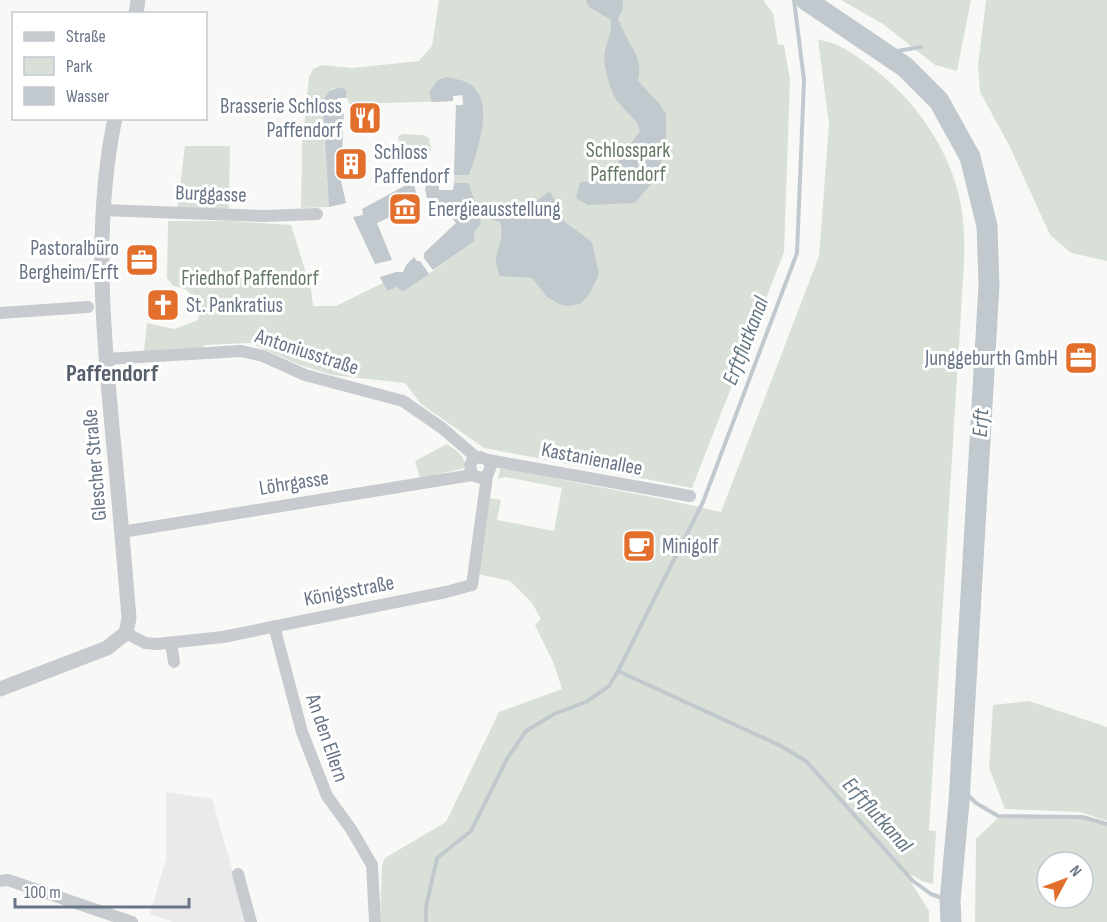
<svg xmlns="http://www.w3.org/2000/svg" width="1107" height="922" font-family="'Sofia Sans Condensed',sans-serif">
  <style>
    .built { fill: #e9eae9 }
    .green { fill: #d9e0d7; fill-rule: evenodd }
    .water { fill: #c1c9cf }
    .lines { fill: none; stroke-linecap: round; stroke-linejoin: round }
    .stream { stroke: #c1c9cf; stroke-width: 4 }
    .river { stroke: #c1c9cf; stroke-width: 21 }
    .minor { stroke: #c7cace; stroke-width: 12 }
    .tertiary { stroke: #c7cace; stroke-width: 15 }
    .labels { text-anchor: middle; dominant-baseline: central; stroke-width: 6; stroke-linejoin: round; paint-order: stroke }
    .poi-label { font-size: 21px; fill: #687587; stroke: #fff; text-anchor: start }
    .park-label { font-size: 21px; fill: #647963; stroke: #fff }
    .street-label { font-size: 21px; fill: #687587; stroke: #fff }
    .water-label { font-size: 22px; font-style: italic; fill: #637683; stroke: #fff }
    .quarter-label { font-size: 24px; font-weight: bold; fill: #565f6c; stroke: #fff }
  </style>
  <rect width="100%" height="100%" fill="#f8f9f6"/>
  <!-- built -->
  <path class="built" d="M166,792l46,7 35,123h-74l-23,-8 16,-55z"/>
  <!-- green -->
  <path class="green" d="M439,0h324l10,13 5,31 6,1 6,35 -6,172 -92,236 -208,-40 -63,-44 -16,-21 -73,-8 -32,-10 -50,-22 -45,2 -9,6h-52l3,-28 27,6 24,-9 2,-18 -15,-13 -12,-3 -6,-8 1,-57h62l61,4 20,64 2,17h23l47,-23 3,7 10,-3 7,5 72,-51 -1,-9 6,-8 -11,-41h-15l2,-78h7l-1,-10 -9,1v5l-104,3 -3,-12 -5,-5 -9,2 -9,33 6,85 -28,1 1,-61 7,-70 4,-8 9,-4 30,3 67,-7 13,-15z
    M841,0h130l-14,71 -22,-6 -52,-41z
    M986,0h121v261l-36,-8 -21,-18 -41,-90 -29,-53 -2,-27z
    M818,40c19,1 37,15 52,26 44,32 81,84 91,139 3,19 4,39 3,59l-35,566 7,1 -3,53 -9,-2 -20,-11 25,40v11h-549l2,-57 3,-7 61,-36 53,-110 63,-23 -8,-25 -19,-39 6,-6 -9,-16 -22,-22 -32,-7 12,-76 11,2 -4,20 57,11 8,-43 -57,-11 -7,2 2,-11 168,32 53,12 98,-256 10,-132z
    M403,134l20,1 6,3 2,12 -2,4h-4c-8,-13 -15,-5 -26,-12l-1,-6z
    M185,146h45l-1,63h-52z
    M447,444c8,6 20,12 17,24l-44,11 -5,-18z
    M1029,701l78,26v94l-27,-9 -75,-3 -16,-41 4,-63z
    M1001,815h82l24,7v100h-132l1,-83zM1047,862h36v36h-36z"/>
  <!-- water -->
  <path class="water" d="M586,0h37v9l-5,10c4,8 7,16 11,23 8,13 13,23 9,39l21,22 7,11v31l-9,32 -22,26 -47,2 -12,-7 4,-16 19,-1 14,-12 27,-38c-3,-13 -14,-18 -22,-29 -7,-9 -11,-25 -13,-36 -4,-16 8,-31 6,-46l-22,-13z
    M447,77c6,2 13,2 19,5 32,14 11,70 3,93h-15l2,-70h7v-10l-10,1v5l-21,1 -3,-10 9,-12z
    M339,87l5,2 2,2 1,7h-9l-1,10 7,1 -3,72 5,22 -17,4 -6,-93 1,-15 4,-7z
    M439,182v8h14l1,-7h15l12,41 -7,8 1,9 -42,29 -9,-12v-5l32,-30 -12,-15 -4,-1 -4,-5 -7,3 -4,-15 1,-7z
    M408,184h6l4,17 -4,9 -4,-11 -16,6 1,5 -7,8 -11,5 15,37 -17,4 -22,-47 10,-2 -1,-6z
    M550,191l15,31 27,20 7,32 -10,21 -9,9 -13,2 -8,-2 -12,-7 -15,-19 -32,-2c-1,-4 -4,-10 -4,-14 0,-16 9,-21 4,-40l-9,-3 -6,-16h19l15,11z
    M414,257l3,4h3l9,13 -26,18 -7,-5 -9,4 -7,-14 16,-5h7l3,-7z"/>
  <g class="lines">
    <!-- stream -->
    <path class="stream" d="M885,53l36,-6
      M618,671l161,74 27,16 107,120 18,13 19,7
      M959,786l17,17 22,13 84,1 25,7
      M426,922v-15l11,-49 34,-27 36,-72 19,-28 28,-17 32,-12 23,-16 9,-15 85,-169 94,-249 7,-173 -10,-80"/>
    <!-- river -->
    <path class="river" d="M806,0l99,67 34,34 31,56 17,69 2,59 -30,517 -9,99 1,21"/>
    <!-- minor -->
    <path class="minor" d="M103,210l161,6 53,-2
      M0,313l88,-6
      M106,359l135,-8 22,5 42,19 98,26 39,27 35,30
      M488,460l3,6 -4,10 -6,2 -9,-3 -2,-10 3,-6 7,-2 8,3 202,36
      M122,532l350,-57
      M274,626l28,106 25,64 24,33 21,36 3,57
      M126,633l19,10 12,1 66,-7 223,-45 26,-7 15,-109
      M171,643l3,19
      M238,874l13,48
      M0,881l8,-1 124,42"/>
    <!-- tertiary -->
    <path class="tertiary" d="M136,14l2,-14
      M0,689l107,-41 19,-15 3,-15c-5,-60 -10,-121 -16,-181 -10,-105 -20,-214 2,-319"/>
  </g>
  <!-- icons -->
  <defs>
    <symbol id="restaurant-square" viewBox="-11 -11 22 22"><rect x="-9" y="-9" width="18" height="18" rx="4" fill="#e36f2c" stroke="#fff"/><path d="M-5-6h1v4h1v-4h1v4h1v-4h1v5L-1.5 .5V6h-2V.5L-5-1ZM5-6V6H3V1.5H1.5Q1.5-4 5-6Z" fill="#fff"/></symbol>
    <symbol id="building-square" viewBox="-11 -11 22 22"><rect x="-9" y="-9" width="18" height="18" rx="4" fill="#e36f2c" stroke="#fff"/><path d="M-4-6H4V6H1V3H-1V6H-4ZM-2.5-4.3h1.7v1.8h-1.7ZM.8-4.3h1.7v1.8H.8ZM-2.5-1h1.7V.8h-1.7ZM.8-1h1.7V.8H.8Z" fill="#fff"/></symbol>
    <symbol id="museum-square" viewBox="-11 -11 22 22"><rect x="-9" y="-9" width="18" height="18" rx="4" fill="#e36f2c" stroke="#fff"/><path d="M0-6L6-3V-2H-6V-3ZM-5-1h2V3h-2ZM-1-1h2V3h-2ZM3-1h2V3H3ZM-6 4H6V6H-6Z" fill="#fff"/></symbol>
    <symbol id="office-square" viewBox="-11 -11 22 22"><rect x="-9" y="-9" width="18" height="18" rx="4" fill="#e36f2c" stroke="#fff"/><path d="M-6-3h4V-5.5h4V-3h4V5H-6ZM-1-4.5V-3h2v-1.5ZM-6 0V1H6V0Z" fill="#fff"/></symbol>
    <symbol id="church-square" viewBox="-11 -11 22 22"><rect x="-9" y="-9" width="18" height="18" rx="4" fill="#e36f2c" stroke="#fff"/><path d="M-1.2-6h2.4v3.5h3.3v2.4h-3.3V6h-2.4V-.1h-3.3v-2.4h3.3Z" fill="#fff"/></symbol>
    <symbol id="cafe-square" viewBox="-11 -11 22 22"><rect x="-9" y="-9" width="18" height="18" rx="4" fill="#e36f2c" stroke="#fff"/><path d="M-5.5-4.5H6V0H3Q3 3.5 0 3.5H-2.5Q-5.5 3.5-5.5 0ZM3-3.2v2h1.7v-2ZM-6 4.5H4V6H-6Z" fill="#fff"/></symbol>
  </defs>
  <g fill-rule="evenodd">
    <use href="#restaurant-square" x="346" y="99" width="38" height="38"/>
    <use href="#building-square" x="332" y="145" width="38" height="38"/>
    <use href="#museum-square" x="386" y="190" width="38" height="38"/>
    <use href="#office-square" x="123" y="241" width="38" height="38"/>
    <use href="#church-square" x="144" y="286" width="38" height="38"/>
    <use href="#office-square" x="1062" y="339" width="38" height="38"/>
    <use href="#cafe-square" x="620" y="527" width="38" height="38"/>
  </g>
  <g class="labels">
    <!-- poi labels -->
    <g class="poi-label">
      <text x="342" y="106" text-anchor="end">Brasserie Schloss<tspan x="342" dy="24">Paffendorf</tspan></text>
      <text x="374" y="152">Schloss<tspan x="374" dy="24">Paffendorf</tspan></text>
      <text x="428" y="209">Energieausstellung</text>
      <text x="119" y="248" text-anchor="end">Pastoralbüro<tspan x="119" dy="24">Bergheim/Erft</tspan></text>
      <text x="186" y="305">St. Pankratius</text>
      <text x="1058" y="358" text-anchor="end">Junggeburth GmbH</text>
      <text x="662" y="546">Minigolf</text>
    </g>
    <!-- park labels -->
    <g class="park-label">
      <text x="628" y="150">Schlosspark<tspan x="628" dy="24">Paffendorf</tspan></text>
      <text x="250" y="278">Friedhof Paffendorf</text>
    </g>
    <!-- street labels -->
    <g class="street-label">
      <text transform="translate(211 194) rotate(2)">Burggasse</text>
      <text transform="translate(307 352) rotate(18)">Antoniusstraße</text>
      <text transform="translate(592 459) rotate(11)">Kastanienallee</text>
      <text transform="translate(95 465) rotate(-95)">Glescher Straße</text>
      <text transform="translate(294 483) rotate(-9)">Löhrgasse</text>
      <text transform="translate(349 591) rotate(-11)">Königsstraße</text>
      <text transform="translate(327 738) rotate(71)">An den Ellern</text>
    </g>
    <!-- water labels -->
    <g class="water-label">
      <text transform="translate(746 341) rotate(-69)">Erftflutkanal</text>
      <text transform="translate(981 423) rotate(-87)">Erft</text>
      <text transform="translate(877 815) rotate(48)">Erftflutkanal</text>
    </g>
    <!-- quarter labels -->
    <g class="quarter-label">
      <text x="112" y="373">Paffendorf</text>
    </g>
  </g>
  <!-- legend -->
  <rect x="12" y="12" width="195" height="108" fill="#ffffff" stroke="#c3c8cf" stroke-width="1.5"/>
  <rect x="24" y="32" width="30" height="9" fill="#c7cace" stroke="#c3c8cf" stroke-width="1.5"/>
  <text x="66" y="42" font-size="18" fill="#687587">Straße</text>
  <rect x="24" y="57" width="30" height="18" fill="#d9e0d7" stroke="#c3c8cf" stroke-width="1.5"/>
  <text x="66" y="72" font-size="18" fill="#687587">Park</text>
  <rect x="24" y="87" width="30" height="18" fill="#c1c9cf" stroke="#c3c8cf" stroke-width="1.5"/>
  <text x="66" y="102" font-size="18" fill="#687587">Wasser</text>
  <!-- north arrow -->
  <g transform="translate(1065 880) rotate(49)"><circle r="28" fill="#ffffff" stroke="#c3c8cf" stroke-width="1.5"/>
  <path d="M0-4.5L10 22L0 15L-10 22Z" fill="#e36f2c"/>
  <text y="-9" font-size="16" font-weight="bold" text-anchor="middle" fill="#687587">N</text>
  </g>
  <!-- scale -->
  <path d="M15 898v9h174v-9" fill="none" stroke="#687587" stroke-width="3"/>
  <text x="24" y="898" font-size="18" fill="#687587" stroke="#ffffff" stroke-width="4.5" paint-order="stroke">100 m</text>
</svg>
